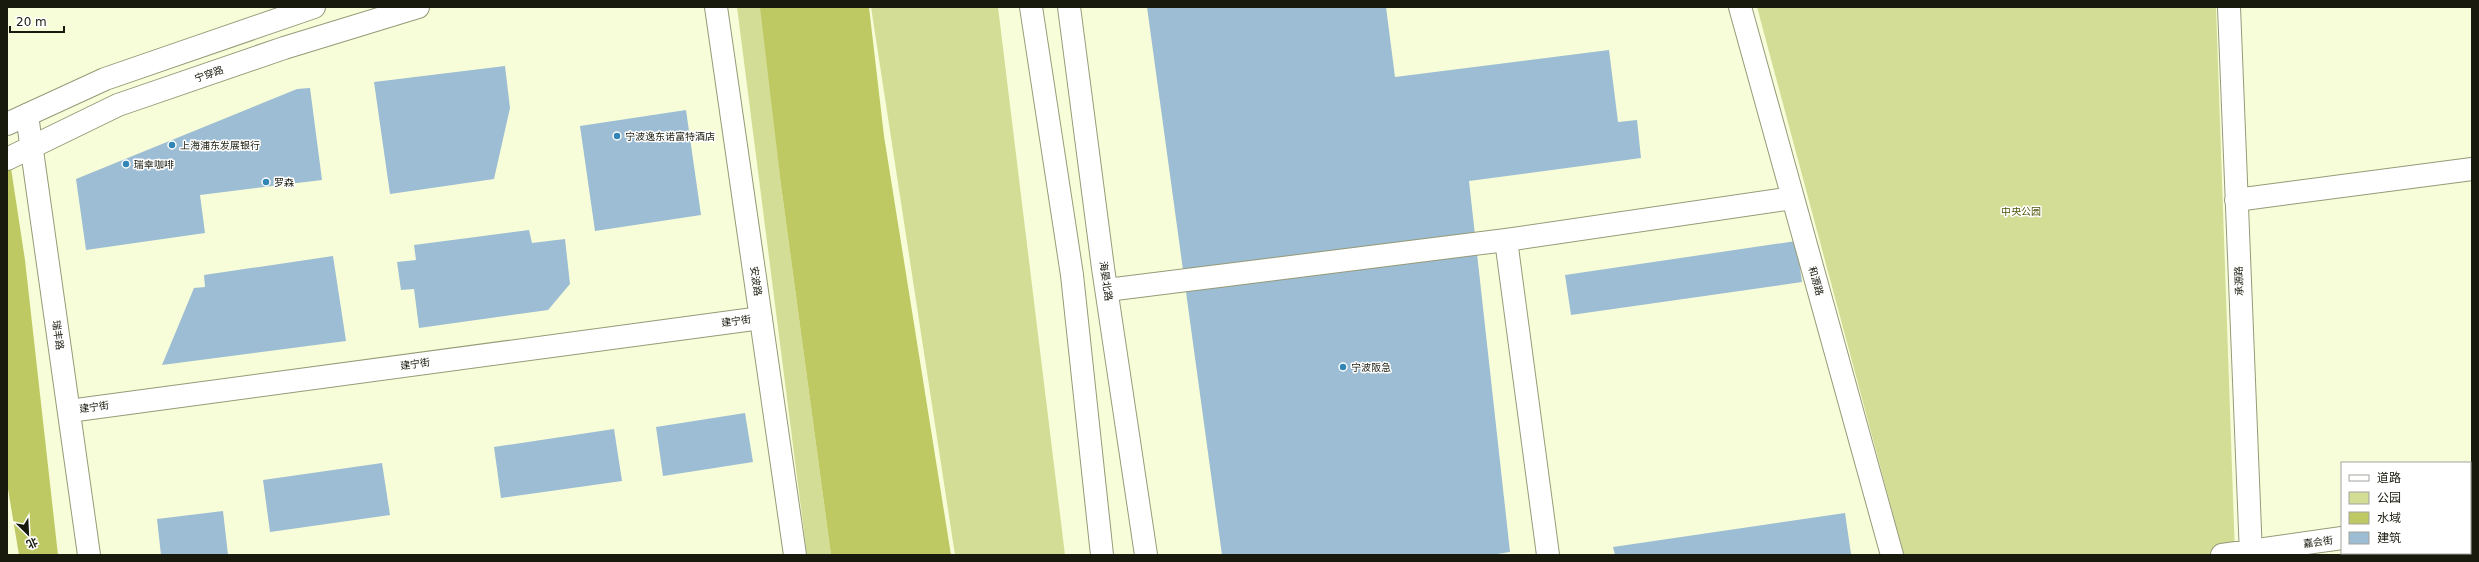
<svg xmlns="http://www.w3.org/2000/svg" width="2479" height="562" font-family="'DejaVu Sans','Noto Sans SC',sans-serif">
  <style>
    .green { fill: #d4dd95 }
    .water { fill: #bfc964 }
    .building { fill: #9cbdd3 }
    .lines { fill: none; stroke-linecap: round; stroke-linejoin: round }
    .tertiary-casing { stroke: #959a78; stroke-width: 24 }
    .secondary-casing { stroke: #959a78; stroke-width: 24 }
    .tertiary { stroke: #fff; stroke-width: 22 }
    .secondary { stroke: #fff; stroke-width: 22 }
    .poi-dot { fill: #3186b5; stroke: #fff; stroke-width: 1.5 }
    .labels { text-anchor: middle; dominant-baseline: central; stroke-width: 3; stroke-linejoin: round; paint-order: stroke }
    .street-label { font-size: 10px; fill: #181a0d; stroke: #fff }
    .poi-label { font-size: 10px; fill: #181a0d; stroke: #fff; text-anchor: start }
    .park-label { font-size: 10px; fill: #505607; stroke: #fff }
  </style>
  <rect width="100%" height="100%" fill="#f8fdd9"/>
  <!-- green -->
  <path class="green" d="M737,7h23l3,8 18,170 50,370h-24z
    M871,7h127l67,548h-110z
    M1757,7h459l19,548h-331z"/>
  <!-- water -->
  <path class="water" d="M760,7h109l15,129 67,419h-120l-50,-370z
    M7,142l18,118 33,295h-39l-12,-72z"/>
  <!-- building -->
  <path class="building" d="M1147,7h239l9,70 214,-27 9,72 19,-2 4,38 -172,23 41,371 -19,3h-269z
    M505,66l5,42 -16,71 -104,15 -16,-112z
    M310,88l12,92 -122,15 5,38 -119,17 -10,-71 221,-90z
    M686,110l15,105 -106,16 -15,-105z
    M529,230l3,13 33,-4 5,45 -22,26 -129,18 -5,-39 -13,1 -4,-28 19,-2 -2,-15z
    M1796,241l6,41 -231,33 -6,-40z
    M333,256l13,85 -184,24 32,-77 11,-1 -1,-12z
    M745,413l8,49 -90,14 -7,-49z
    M614,429l8,52 -121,17 -7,-51z
    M382,463l8,52 -120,17 -7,-52z
    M223,511l5,44h-67l-4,-36z
    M1845,513l6,41 -236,1 -2,-8z"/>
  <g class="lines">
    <defs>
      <path id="tertiary" d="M716,7l79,548
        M1740,7l152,548
        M2229,7l22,548
        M27,115l62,440
        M2236,200l236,-31
        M1506,240l42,315
        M1107,290l399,-50 287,-42
        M69,411l692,-93
        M2470,521l2,-1
        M2222,555l120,-17"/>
      <path id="secondary" d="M1031,7l41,268 30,280
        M1069,7l34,261 43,287
        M7,124l98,-45 209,-72
        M7,159l111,-54 166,-57 134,-41"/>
    </defs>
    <!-- tertiary casing -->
    <use href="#tertiary" class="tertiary-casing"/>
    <!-- secondary casing -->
    <use href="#secondary" class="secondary-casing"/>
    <!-- tertiary -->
    <use href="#tertiary" class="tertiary"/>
    <!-- secondary -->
    <use href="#secondary" class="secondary"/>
  </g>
  <!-- markers -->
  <g class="poi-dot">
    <circle cx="617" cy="136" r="4"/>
    <circle cx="172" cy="145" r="4"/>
    <circle cx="126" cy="164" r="4"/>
    <circle cx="266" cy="182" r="4"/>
    <circle cx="1343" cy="367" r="4"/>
  </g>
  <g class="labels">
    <!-- street labels -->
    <g class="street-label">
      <text transform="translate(209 74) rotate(-19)">宁穿路</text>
      <text transform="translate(756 281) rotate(82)">安波路</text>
      <text transform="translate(1106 281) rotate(82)">海晏北路</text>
      <text transform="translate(1816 281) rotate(74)">和源路</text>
      <text transform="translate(2239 281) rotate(-92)">承源路</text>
      <text transform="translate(736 321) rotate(-8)">建宁街</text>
      <text transform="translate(58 335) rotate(82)">瑞丰路</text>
      <text transform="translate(415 364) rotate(-8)">建宁街</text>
      <text transform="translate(94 407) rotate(-8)">建宁街</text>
      <text transform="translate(2318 542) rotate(-8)">嘉会街</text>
    </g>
    <!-- poi labels -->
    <g class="poi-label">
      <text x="625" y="136">宁波逸东诺富特酒店</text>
      <text x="180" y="145">上海浦东发展银行</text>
      <text x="134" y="164">瑞幸咖啡</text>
      <text x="274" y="182">罗森</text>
      <text x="1351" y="367">宁波阪急</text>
    </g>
    <!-- park labels -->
    <g class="park-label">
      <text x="2021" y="211">中央公园</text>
    </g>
  </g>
  <!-- border -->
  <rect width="2479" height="562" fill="none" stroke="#181a0d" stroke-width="16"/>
  <!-- legend -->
  <rect x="2341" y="462" width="130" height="92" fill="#ffffff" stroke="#a3a39e"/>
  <rect x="2349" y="475" width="20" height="6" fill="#ffffff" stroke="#a3a39e"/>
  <text x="2377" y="482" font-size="12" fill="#181a0d">道路</text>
  <rect x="2349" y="492" width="20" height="12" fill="#d4dd95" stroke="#a3a39e"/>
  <text x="2377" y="502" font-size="12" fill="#181a0d">公园</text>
  <rect x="2349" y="512" width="20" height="12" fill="#bfc964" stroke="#a3a39e"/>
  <text x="2377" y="522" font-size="12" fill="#181a0d">水域</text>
  <rect x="2349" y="532" width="20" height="12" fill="#9cbdd3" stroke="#a3a39e"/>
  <text x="2377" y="542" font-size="12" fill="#181a0d">建筑</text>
  <!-- north arrow -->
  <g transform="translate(28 534) rotate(156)" stroke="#ffffff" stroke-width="3" paint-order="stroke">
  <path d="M0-3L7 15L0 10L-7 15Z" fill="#181a0d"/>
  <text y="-6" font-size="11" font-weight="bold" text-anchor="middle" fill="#181a0d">北</text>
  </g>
  <!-- scale -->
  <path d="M10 26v6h54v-6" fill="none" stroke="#181a0d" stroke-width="2"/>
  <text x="16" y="26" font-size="12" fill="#181a0d" stroke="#ffffff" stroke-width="3" paint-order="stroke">20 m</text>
</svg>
